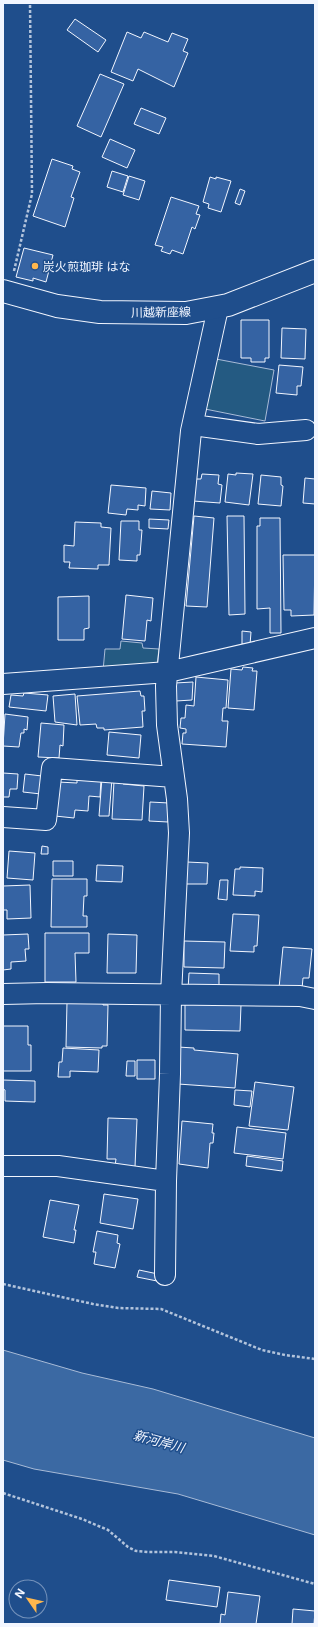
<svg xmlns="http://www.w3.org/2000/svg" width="318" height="1627" font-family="Inter,'Noto Sans JP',sans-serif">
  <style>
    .green { fill: #245a82; stroke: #a8bbd7 }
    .water { fill: #3b69a3; stroke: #a8bbd7 }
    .building { fill: #3563a3; stroke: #f2f6ff }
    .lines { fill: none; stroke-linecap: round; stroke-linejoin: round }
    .street-casing { stroke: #f2f6ff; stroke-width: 22 }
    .secondary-casing { stroke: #f2f6ff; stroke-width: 24 }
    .path { stroke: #b3c4dc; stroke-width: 2.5; stroke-dasharray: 3 2; stroke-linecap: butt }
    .street { stroke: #1f4e8c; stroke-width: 20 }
    .secondary { stroke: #1f4e8c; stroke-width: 22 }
    .poi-dot { fill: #ffb74d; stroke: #1f4e8c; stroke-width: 1.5 }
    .labels { text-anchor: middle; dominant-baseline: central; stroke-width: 3; stroke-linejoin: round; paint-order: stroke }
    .poi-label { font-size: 12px; fill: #f2f6ff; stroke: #1f4e8c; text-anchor: start }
    .street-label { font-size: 12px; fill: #f2f6ff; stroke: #1f4e8c }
    .water-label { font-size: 13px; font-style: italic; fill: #f2f6ff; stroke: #1f4e8c }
  </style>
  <rect width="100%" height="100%" fill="#1f4e8c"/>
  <!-- green -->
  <path class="green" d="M216,359l58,11 -9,51 -60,-12z
    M121,641l21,2 1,5 16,1 -2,16 -54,6 2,-22h15z"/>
  <!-- water -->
  <path class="water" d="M3,1350l79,23 71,16 162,49v97l-137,-41 -144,-25 -31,-9z"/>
  <!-- building -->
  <path class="building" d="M75,19l31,21 -8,12 -31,-22z
    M127,32l14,6 3,-6 24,10 4,-9 16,6 -5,12 5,2 -14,34 -36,-18 -5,12 -22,-9z
    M100,74l24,10 -23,53 -24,-11z
    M141,108l25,10 -7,16 -25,-10z
    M110,139l25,11 -8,18 -25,-11z
    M52,159l21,7 -1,3 8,3 -9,25 3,1 -9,29 -32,-11z
    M112,171l16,5 -5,16 -16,-5z
    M129,176l16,5 -6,19 -16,-5z
    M210,177l6,2v-2l15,4 -10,31 -13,-4 1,-4 -6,-2z
    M240,189l5,2 -5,14 -5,-2z
    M171,197l28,9 -3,8 4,1 -5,14 -3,-2 -9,27 -11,-4 -2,4 -9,-3 2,-4 -8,-2z
    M24,248l29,7 -7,27 -13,-4v3l-17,-4z
    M241,320h28v38h-4v4h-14v-4h-10z
    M282,328l24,1 -1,30 -24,-1z
    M279,365l24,2 -2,19h-4v9l-21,-2z
    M236,473l17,1 -4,31 -24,-3 3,-28 8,1z
    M202,474l17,1 -1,9 4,1 -2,18 -27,-2 2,-22h6z
    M261,475l20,2v8l2,1 -2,20 -23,-2z
    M305,478l10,1v25l-12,-1z
    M111,485l35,3 -1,18 -7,-1v5l-11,-1 -1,6 -18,-2z
    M152,491l19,2 -1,17 -20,-1z
    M194,516l20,2 -7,89 -21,-1z
    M227,516h17l1,98 -16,1z
    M260,518h20l1,115h-11v-25l-13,1v-83h3z
    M149,519l20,1 -1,9 -19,-1z
    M121,521h18v9h3l-2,25h-3v6l-18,-1z
    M75,522l26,1v4l10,1 -2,37h-11v4l-29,-1 1,-6h-6v-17l10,1z
    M283,555h32l-1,60 -23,1v-6h-7z
    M126,595l27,3 -2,23 -4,-1 -2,21 -23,-2z
    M89,596v32l-5,1v11h-26v-43z
    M242,631l9,1 -1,13 -8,-1z
    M243,667l10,1 -1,3h5l-3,39 -26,-2 3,-39 11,1z
    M196,677l32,3 -2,28h-3l-1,13h6l-2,26 -44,-3 1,-11h3v-4l-6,-1 1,-10h4l1,-13 8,1z
    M193,682l-1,18 -16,1 -1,-18z
    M140,691l1,5h3l1,15h-3l1,16 -39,3v-2h-7l-1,-4 -16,1 -3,-29z
    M24,693l24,2 -2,16 -37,-4 2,-12 12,1z
    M75,694l2,31 -22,-3 -2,-26z
    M5,714l23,3 -1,13 -3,-1v4h-3l-2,14 -16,-1z
    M41,723l23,2 -1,21 -3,-1 -1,13 -21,-1z
    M109,732l32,3 -2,23 -32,-3z
    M3,773l15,1 -1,15h-7l-1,8h-6z
    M25,774l17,2 -1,18 -18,-2z
    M77,777l24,2 -1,18 -11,-1 -1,15 -13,-1 -1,8 -19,-2 3,-34 19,1z
    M102,778l10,1 -3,37h-10z
    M114,781l9,1v2l21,2 -2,34 -30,-1z
    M150,802l19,1 -1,19 -19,-1z
    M42,846l6,1v7h-7z
    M9,851l26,2 -2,27 -26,-2z
    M53,861h20v15h-20z
    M187,862l21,1 -1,21h-21z
    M97,865l26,1 -1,16 -26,-1z
    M240,867l23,1 -1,24 -7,-1v5l-22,-1 2,-26h5z
    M52,879h35v17h-3l-1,20h4v11h-36z
    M220,880h8l-1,20 -9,-1z
    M30,885l1,33 -24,1v-9h-4v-24z
    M233,914l26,1 -2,31h-3v6l-24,-1z
    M45,933h44v20h-14l1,29h-31z
    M28,934l1,15h-4l1,12 -15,1v7l-8,1v-35z
    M108,934l29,1 -1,38h-29z
    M184,941l41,1 -1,26 -40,-1z
    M283,947l29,2 -3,29h-6l-1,11 -23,-1z
    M189,973l30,1v16h-31z
    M67,1002l36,1v2h5l-1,41h-5v2l-36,-1z
    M185,1003l56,2 -1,26 -55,-1z
    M3,1026h25v19h3v26h-28z
    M178,1047l16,1v2l44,4 -3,34 -57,-4z
    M63,1048l36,2 -1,22 -28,-1v6h-12l1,-15h3z
    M137,1060h18v19h-18z
    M127,1061h8v15h-9z
    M3,1080l32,1v21l-30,-1v-11l-2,-1z
    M255,1082l39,5 -6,43 -39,-4z
    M235,1090l17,1 -2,16 -16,-2z
    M108,1118l29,1 -2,48 -20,-1 1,-7h-9z
    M182,1121l31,3 -1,9h2l-1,10h-3l-2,25 -29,-4z
    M237,1127l49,6 -3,26 -49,-6z
    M247,1156l36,5 -1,10 -36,-5z
    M104,1194l34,5 -5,30 -33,-6z
    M50,1200l29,5 -5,25h2l-2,13 -31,-6z
    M97,1231l21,4 -1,8 3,1 -5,24 -21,-4 2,-12h-3z
    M139,1270l19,4 -1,7 -20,-4z
    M169,1580l51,7 -3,20 -51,-7z
    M228,1592l32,4 -4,28h-36l1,-10 4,1z
    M293,1609l22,2 -1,13h-22z"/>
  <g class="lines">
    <defs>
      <path id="street" d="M193,425l65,9 48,-4
        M3,684l165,-12 147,-34
        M3,817l43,3 6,-52 122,9
        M3,994l44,-1 253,3 15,3
        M3,1166h55l108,15
        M165,1275l1,-94 4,-107 1,-79 8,-162 -2,-34 -10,-74 -1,-39 25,-255 27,-123"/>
      <path id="secondary" d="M3,291l54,15 43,6 86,1 42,-8 87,-34"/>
    </defs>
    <!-- street casing -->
    <use href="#street" class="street-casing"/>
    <!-- secondary casing -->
    <use href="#secondary" class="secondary-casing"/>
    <!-- path -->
    <path class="path" d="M14,271l18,-77 -2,-191
      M3,1284l90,20 25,4 43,1 101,41 23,5 30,4
      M3,1493l79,26 26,11 20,17 8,4 12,1h27l39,4 101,28"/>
    <!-- street -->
    <use href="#street" class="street"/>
    <!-- secondary -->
    <use href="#secondary" class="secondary"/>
  </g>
  <!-- markers -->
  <circle class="poi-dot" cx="35" cy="266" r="4"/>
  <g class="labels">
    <!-- poi labels -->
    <g class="poi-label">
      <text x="43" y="266">炭火煎珈琲 はな</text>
    </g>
    <!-- street labels -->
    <g class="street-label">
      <text transform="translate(161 312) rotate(-1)">川越新座線</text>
    </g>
    <!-- water labels -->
    <g class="water-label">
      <text transform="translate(159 1441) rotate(15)">新河岸川</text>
    </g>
  </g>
  <!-- border -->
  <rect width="318" height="1627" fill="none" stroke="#f2f6ff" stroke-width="8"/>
  <!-- north arrow -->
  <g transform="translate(28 1599) rotate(304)"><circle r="19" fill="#1f4e8c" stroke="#7391ba"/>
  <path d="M0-3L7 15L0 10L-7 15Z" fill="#ffb74d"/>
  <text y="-6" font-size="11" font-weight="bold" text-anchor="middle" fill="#f2f6ff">N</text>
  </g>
</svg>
